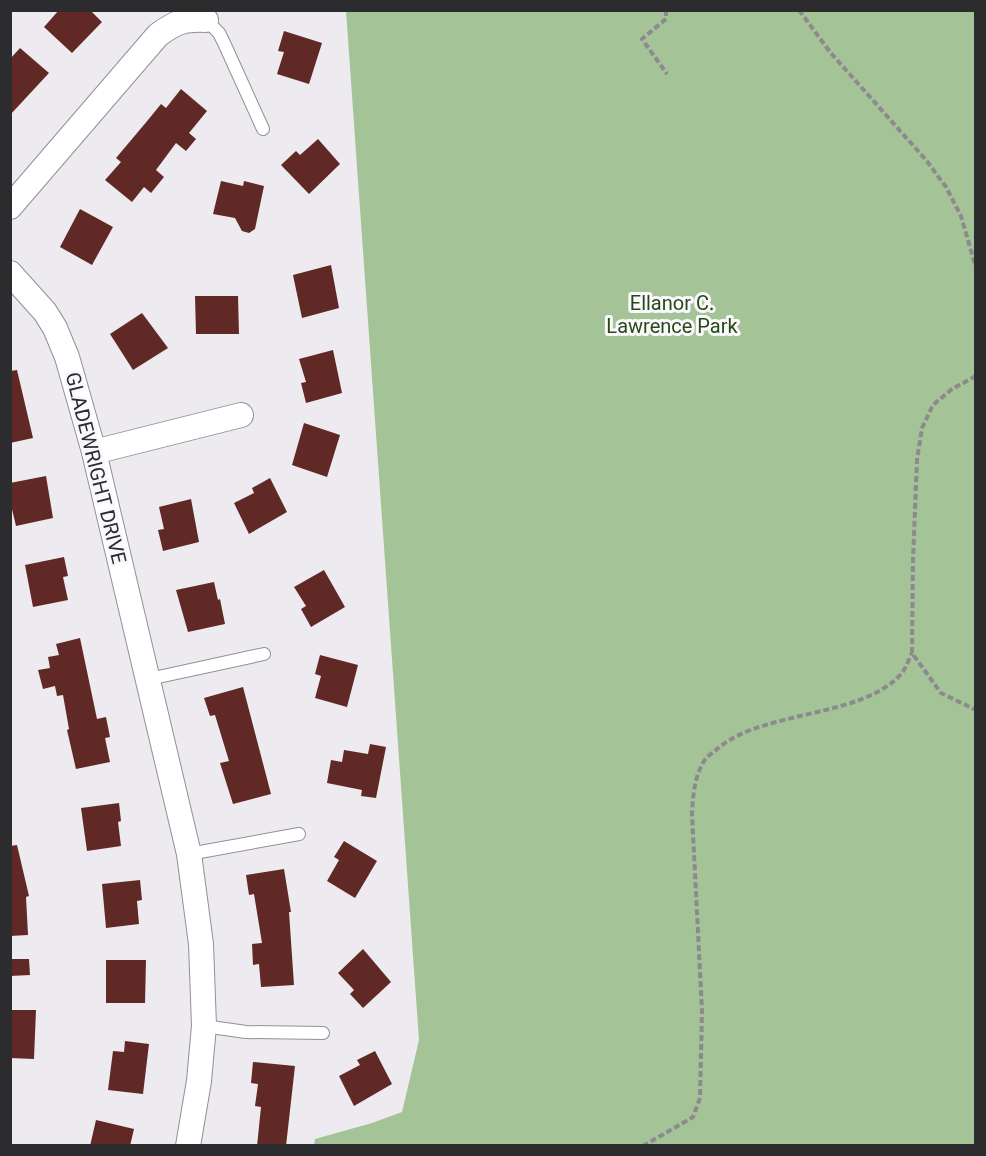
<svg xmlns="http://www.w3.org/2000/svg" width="986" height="1156" font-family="Roboto,sans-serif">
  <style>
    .green { fill: #a4c396 }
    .building { fill: #612926 }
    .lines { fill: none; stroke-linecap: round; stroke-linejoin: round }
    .lane-casing { stroke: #929095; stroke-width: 14 }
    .street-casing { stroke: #929095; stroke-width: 26 }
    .path { stroke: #8c8a8e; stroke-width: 4; stroke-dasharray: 6 3; stroke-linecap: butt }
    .lane { stroke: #fff; stroke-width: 12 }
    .street { stroke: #fff; stroke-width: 24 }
    .labels { text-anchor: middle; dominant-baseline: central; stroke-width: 6; stroke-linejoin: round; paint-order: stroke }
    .park-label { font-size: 20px; fill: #274914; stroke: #faf8fd }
    .street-label { font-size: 20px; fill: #2c2b2d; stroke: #faf8fd }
  </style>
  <rect width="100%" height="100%" fill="#edeaf0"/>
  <!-- green -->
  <path class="green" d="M346,11h629v1134h-661l1,-6 57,-16 30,-11 17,-72z"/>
  <!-- building -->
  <path class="building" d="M59,10h31l12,12 -30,31 -28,-26z
    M284,31l38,12 -13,41 -32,-10 7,-22 -6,-1z
    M20,48l29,25 -39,42v-56z
    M181,89l26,22 -18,22 7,6 -10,12 -10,-8 -20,27 8,7 -13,16 -7,-6 -12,15 -27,-22 16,-18 -5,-4 32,-38 13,-16 5,4z
    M318,139l22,25 -31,30 -28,-29 15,-14 4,4z
    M221,181l22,5 1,-5 20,5 -9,43 -6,4 -7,-2 -7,-13 -22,-4z
    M80,209l33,18 -21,38 -32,-18z
    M331,265l8,43 -37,10 -9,-43z
    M195,296h43l1,38h-43z
    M142,313l26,35 -35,22 -23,-36z
    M333,350l9,43 -36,10 -5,-20 5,-1 -7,-23z
    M17,370l16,68 -23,5v-72z
    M304,423l36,12 -13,42 -35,-12z
    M46,476l7,42 -37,8 -6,-25v-18z
    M270,478l17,34 -38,22 -15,-31 20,-10 -2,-5z
    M191,499l8,43 -36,9 -5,-21 6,-1 -5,-22z
    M64,557l4,19 -5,1 5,23 -35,7 -8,-42z
    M324,570l21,37 -34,20 -10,-18 5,-3 -12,-19z
    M214,582l4,18 2,-1 5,25 -37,8 -12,-42z
    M80,638l17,81 9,-2 4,20 -5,1 5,24 -34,7 -9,-39 2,-1 -6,-34 -6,1 -2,-10 -12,3 -5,-19 12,-2 -2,-11 11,-2 -3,-11z
    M320,655l38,10 -11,42 -32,-9 6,-22 -6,-2z
    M243,687l28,107 -38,10 -13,-41 9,-2 -14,-46 -5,1 -6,-18z
    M370,744l16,3 -10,51 -15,-2 1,-6 -35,-7 4,-23 11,2 2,-12 24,4z
    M119,803l2,18 -3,1 3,24 -34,5 -6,-43z
    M344,841l33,20 -22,37 -28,-17 12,-21 -5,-3z
    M17,845l12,51 -3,1 2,38 -18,1v-90z
    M284,869l7,43h-2l5,73 -33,2 -2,-23 -6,1 -1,-21 10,-1 -8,-49 -5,1 -3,-20z
    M140,880l2,20 -5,1 2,23 -33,4 -4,-44z
    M363,949l28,33 -28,26 -13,-14 4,-4 -16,-17z
    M10,959h19l1,16 -20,1z
    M106,960h40l-1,43h-39z
    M10,1010h26l-2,49 -24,-1z
    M125,1041l24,3 -6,50 -35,-4 5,-39 11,1z
    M375,1051l17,33 -38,22 -15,-30 21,-11 -3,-5z
    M253,1062l42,4 -9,80h-29l4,-39 -6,-1 3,-22 -7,-1z
    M96,1120l38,9 -4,17h-40z"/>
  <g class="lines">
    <defs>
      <path id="lane" d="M207,16l-1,4 13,13 5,10 39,86
        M149,679l115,-25
        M189,854l110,-20
        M204,1026l42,6 77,1"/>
      <path id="street" d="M10,207l148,-172c18,-13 25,-16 48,-15
        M10,273l35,39 10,16 12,29 27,95 95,402 12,90 3,82 -5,55 -11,65
        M94,452l147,-37"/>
    </defs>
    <!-- lane casing -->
    <use href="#lane" class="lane-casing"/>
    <!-- street casing -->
    <use href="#street" class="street-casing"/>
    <!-- path -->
    <path class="path" d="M666,10v9l-24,20 25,35
      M799,10l31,42 96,108 20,27 15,29 15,52
      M976,376l-24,13 -19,16 -11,23 -5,32 -4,100 -1,93 29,40 35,17
      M643,1146l50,-29 7,-19 2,-87 -10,-197c1,-18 2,-36 12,-53 3,-5 9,-8 13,-12 47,-40 145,-30 185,-76 4,-5 7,-14 10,-20"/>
    <!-- lane -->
    <use href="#lane" class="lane"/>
    <!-- street -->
    <use href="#street" class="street"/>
  </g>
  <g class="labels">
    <!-- park labels -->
    <g class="park-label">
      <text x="672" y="303">Ellanor C.<tspan x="672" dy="23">Lawrence Park</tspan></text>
    </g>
    <!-- street labels -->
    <g class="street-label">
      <text transform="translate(96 468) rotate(76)">GLADEWRIGHT DRIVE</text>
    </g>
  </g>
  <!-- border -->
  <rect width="986" height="1156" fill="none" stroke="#2c2b2d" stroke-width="24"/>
</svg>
